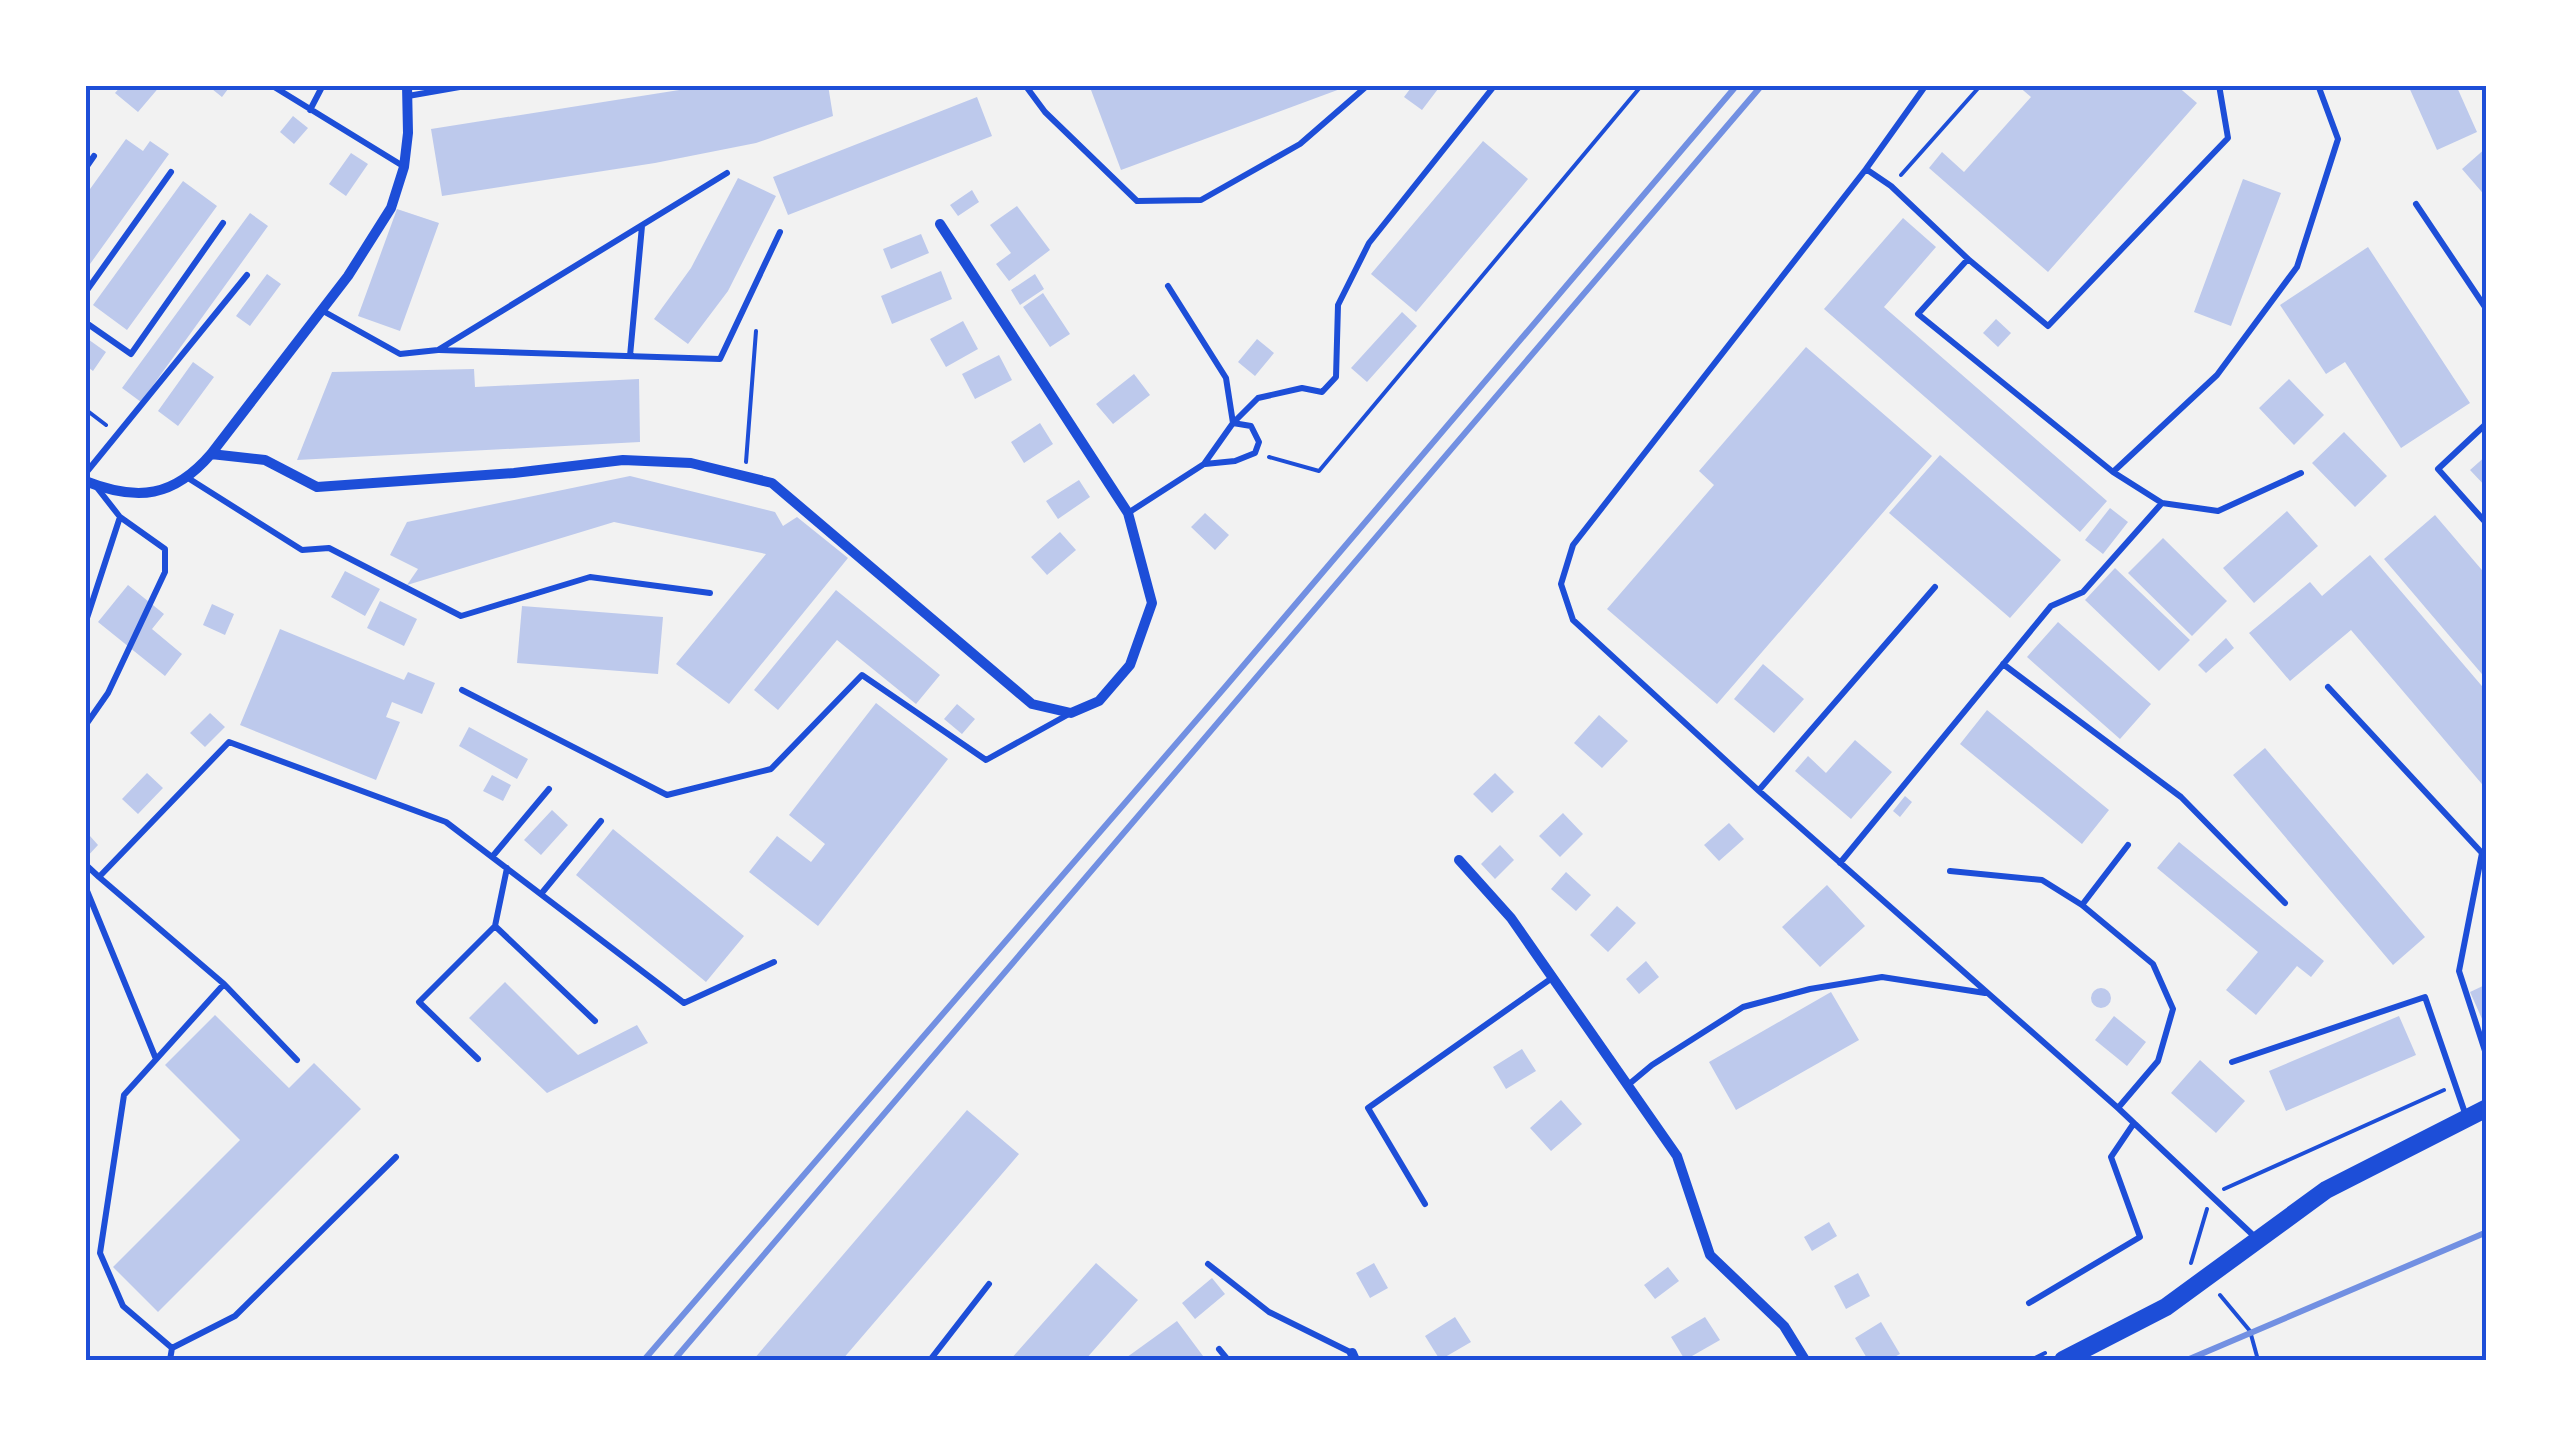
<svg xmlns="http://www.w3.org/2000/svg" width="2572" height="1445" font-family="'IBM Plex Sans',sans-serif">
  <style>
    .building { fill: #bdc9ec }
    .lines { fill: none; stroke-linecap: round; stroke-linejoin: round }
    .path { stroke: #1d4ed8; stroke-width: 4 }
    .service { stroke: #1d4ed8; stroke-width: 6 }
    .minor { stroke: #1d4ed8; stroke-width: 10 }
    .tertiary { stroke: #1d4ed8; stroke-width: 18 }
    .rail { stroke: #7290e2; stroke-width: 6 }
    .neatline { fill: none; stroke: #1d4ed8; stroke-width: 4 }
  </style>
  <rect width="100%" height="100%" fill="#f2f2f2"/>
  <!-- building -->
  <path class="building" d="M122,85h39l-23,27 -23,-19z
    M207,85h24l-9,12z
    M711,85h117l5,31 -77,27 -101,20 -213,33 -11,-67z
    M1105,85h246l-230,85 -30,-80z
    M1413,85h28l-19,25 -18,-13z
    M2017,85h159l21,18 -149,169 -119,-104 13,-16 22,20 67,-75z
    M2408,85h48l21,47 -40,18z
    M977,97l15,39 -204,79 -15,-38z
    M293,116l15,12 -14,16 -14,-12z
    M126,139l17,12 7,-10 19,13 -84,117v-75z
    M1483,141l45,38 -112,133 -45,-38z
    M2487,147v51l-25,-29z
    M351,153l17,11 -22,32 -17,-12z
    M738,178l38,18 -48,95 -40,53 -34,-25 37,-51z
    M2243,179l38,14 -50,133 -37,-14z
    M183,181l34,25 -90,124 -34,-25z
    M972,190l7,12 -21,14 -8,-11z
    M1017,206l33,44 -41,31 -13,-17 15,-11 -21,-28z
    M397,209l42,14 -39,108 -42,-15z
    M250,213l18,13 -127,176 -19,-14z
    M1903,218l33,29 -52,60 223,194 -27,31 -256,-223z
    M921,234l8,19 -38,16 -8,-20z
    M2368,247l102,156 -69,45 -56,-86 -19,12 -46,-69z
    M941,271l11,28 -60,25 -11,-28z
    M267,274l14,10 -31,42 -14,-10z
    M1035,274l9,15 -24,16 -9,-15z
    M1043,293l27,41 -20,13 -27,-40z
    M1402,312l15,14 -50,56 -16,-14z
    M1996,319l15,14 -13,14 -15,-14z
    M963,321l15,28 -32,18 -16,-28z
    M85,337l21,15 -13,19 -8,-6z
    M1257,339l17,14 -19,23 -17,-14z
    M1806,347l126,109 -215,248 -110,-95 107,-124 -15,-14z
    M999,355l13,25 -37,19 -13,-25z
    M193,362l21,15 -36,49 -20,-15z
    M474,369l1,18 164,-8 1,63 -343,18 35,-88z
    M1134,374l16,21 -37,29 -17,-20z
    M2289,379l35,36 -30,30 -35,-37z
    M1040,423l13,21 -29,19 -13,-21z
    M2344,432l43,44 -32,31 -43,-44z
    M1940,455l121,105 -51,58 -121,-105z
    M2487,455v33l-17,-18z
    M630,476l145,36 8,14 14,-9 51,41 -119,146 -53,-40 90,-110 -152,-32 -207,63 11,-16 -28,-14 17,-33z
    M1079,480l11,17 -32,22 -12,-18z
    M2110,508l18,14 -25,32 -18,-14z
    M2287,511l31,35 -64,57 -31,-35z
    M1205,513l24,22 -14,15 -24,-23z
    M2435,515l52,61v104l-103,-121z
    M1060,532l16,18 -29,25 -16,-18z
    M2163,538l64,63 -35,35 -64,-63z
    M2370,555l117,137v98l-136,-160 -61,51 -41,-48 61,-51 12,14z
    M2115,568l75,72 -31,31 -74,-71z
    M345,571l35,18 -15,27 -34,-19z
    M128,585l36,29 -12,15 30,25 -17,22 -67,-54z
    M836,590l104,85 -24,29 -79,-64 -59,70 -24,-20z
    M380,601l37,18 -13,27 -37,-18z
    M212,604l22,10 -9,21 -22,-10z
    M522,606l141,11 -5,57 -141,-11z
    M2058,622l93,82 -31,35 -93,-82z
    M280,629l124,51 4,-8 27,11 -13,31 -30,-12 -6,15 14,5 -24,58 -136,-55z
    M2226,638l8,10 -28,25 -8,-8z
    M1763,664l41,35 -30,34 -40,-34z
    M876,703l72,56 -130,167 -69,-54 28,-36 34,26 14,-18 -36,-29z
    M957,704l18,15 -13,15 -18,-15z
    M1987,710l122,100 -27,34 -122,-100z
    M210,713l15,14 -20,20 -15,-14z
    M1599,715l29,26 -26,27 -28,-25z
    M469,727l59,32 -11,20 -58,-33z
    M1855,740l37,32 -41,47 -56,-48 13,-15 18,17z
    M2265,748l160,189 -32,28 -160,-190z
    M147,773l16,15 -25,26 -16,-15z
    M1495,773l19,19 -22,21 -19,-19z
    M492,775l19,10 -8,16 -20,-10z
    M1905,796l7,6 -12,15 -7,-6z
    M552,810l16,15 -27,30 -17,-15z
    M1563,813l20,21 -23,23 -21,-21z
    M1729,823l15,16 -25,22 -15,-16z
    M613,829l131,107 -38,46 -130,-107z
    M90,836l8,9 -13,14v-18z
    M2179,842l145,119 -13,16 -14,-11 -41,49 -30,-25 32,-38 -101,-84z
    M1500,845l14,15 -19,19 -14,-15z
    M1566,872l25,23 -15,16 -25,-22z
    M1827,885l38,41 -45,41 -38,-40z
    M1617,906l19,17 -28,29 -18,-17z
    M1646,961l13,16 -20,17 -13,-15z
    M505,982l73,73 59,-30 11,18 -101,50 -78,-75z
    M2487,984v46l-17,-38z
    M2091 998a10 10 0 1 1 20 0a10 10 0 1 1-20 0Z
    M1831,992l28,48 -123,70 -27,-48z
    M215,1015l74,73 25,-25 47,46 -203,203 -45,-45 127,-127 -75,-75z
    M2114,1016l32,26 -19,24 -32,-26z
    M2399,1016l17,39 -130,56 -17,-40z
    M1522,1049l14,22 -30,18 -13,-22z
    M2200,1060l45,41 -29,32 -45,-40z
    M1561,1100l21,24 -31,27 -21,-23z
    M967,1110l52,44 -177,206h-89z
    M1829,1222l8,14 -25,15 -8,-14z
    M1096,1263l42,37 -53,60h-75z
    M1374,1263l14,25 -18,10 -14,-25z
    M1668,1267l11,14 -24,18 -11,-14z
    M1858,1273l12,23 -24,13 -12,-23z
    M1212,1278l13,16 -30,25 -13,-16z
    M1455,1317l16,25 -31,18 -15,-24z
    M1705,1317l15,23 -35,20 -14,-23z
    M1177,1321l29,39h-83z
    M1881,1322l19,32 -11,6h-21l-13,-22z"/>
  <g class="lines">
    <!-- path -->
    <path class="path" d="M1901,175l80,-90
      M85,409l21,16
      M1269,457l50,14 323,-386
      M746,462l10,-131
      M2224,1189l220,-99
      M2191,1263l16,-54
      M2220,1295l30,36 8,29
      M2031,1360l14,-7"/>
    <!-- service -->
    <path class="service" d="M271,85l132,81
      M1025,85l20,27 92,89 64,-1 99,-56 68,-59
      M1926,85l-60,84 25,17 77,73 -50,55 195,158 49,31 56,8 83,-38
      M408,96l63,-11
      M310,110l13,-25
      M85,169l9,-13
      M1866,169l-293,376 -12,39 12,36 186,171 359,317 137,129
      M2416,204l71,106
      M1968,259l80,67 180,-188 -9,-53
      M85,293l86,-121
      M323,311l77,43 38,-4 289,-177
      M85,322l46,32 92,-131
      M439,350l281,9 60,-127
      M630,356l12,-130
      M1233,423l25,-25 44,-10 20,4 14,-15 2,-72 31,-62 126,-158
      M2487,423l-49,46 49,55
      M1205,464l30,-3 20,-8 4,-11 -8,-16 -18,-3
      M2113,472l104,-97 80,-108 41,-128 -20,-54
      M85,474l162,-199
      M188,478l114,72 27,-2 132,68 129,-39 120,16
      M1128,513l76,-49 29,-41 -7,-45 -58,-92
      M85,624l35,-107
      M2003,664l178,133 104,106
      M2328,687l154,166 -23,118 28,86
      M462,690l205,105 104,-26 91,-94 124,85 83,-46
      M85,726l23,-33 57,-121v-23l-45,-32 -25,-32
      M1759,790l176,-203
      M492,857l57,-68
      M1840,863l211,-257 32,-14 79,-89
      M85,864l14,13
      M1950,871l92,9 40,25 71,59 20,45 -15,52 -40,47
      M85,886l71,173
      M541,894l60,-73
      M2082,905l46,-60
      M495,926l100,95
      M224,984l73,76
      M478,1059l-59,-57 76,-76 12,-58
      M2232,1062l193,-65 41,119
      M1628,1085l24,-20 91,-58 67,-18 72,-12 103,16
      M1425,1204l-57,-96 184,-130
      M1208,1264l61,48 83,41
      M2029,1303l111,-66 -29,-80 23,-34
      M172,1348l63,-32 161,-159
      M1219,1349l9,11
      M170,1360l2,-12 -49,-42 -23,-53 24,-158 100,-111 -125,-107 130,-135 217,80 238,181 90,-41
      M930,1360l59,-76"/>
    <!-- minor -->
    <path class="minor" d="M211,454l54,6 52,27 197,-14 109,-13 68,3 81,20 260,221 39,9 28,-12 31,-36 22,-62 -24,-90 -188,-289
      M85,481c53,21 89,16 126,-27l137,-178 43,-68 13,-41 4,-34 -1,-48
      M1459,860l52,58 166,238 33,99 74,71 21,34
      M1352,1353l3,7"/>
    <!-- tertiary -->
    <path class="tertiary" d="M2063,1360l103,-53 160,-117 161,-82"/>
    <!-- rail -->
    <path class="rail" d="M644,1360l582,-674 511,-601
      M674,1360l1088,-1275
      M2187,1360l300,-128"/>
  </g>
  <!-- border -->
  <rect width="2572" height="1445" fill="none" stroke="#ffffff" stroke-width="175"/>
  <rect x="88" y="88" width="2396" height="1270" class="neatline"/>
</svg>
